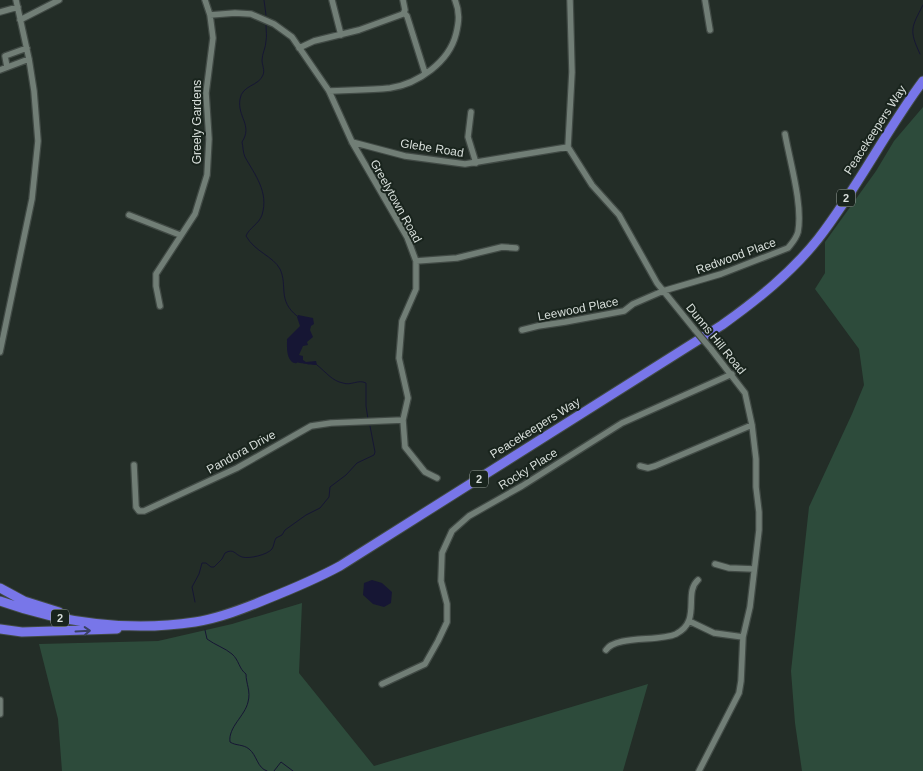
<svg xmlns="http://www.w3.org/2000/svg" width="923" height="771" font-family="Arial,sans-serif">
  <style>
    .green { fill: #2d4b3b }
    .water { fill: #161634 }
    .lines { fill: none; stroke-linecap: round; stroke-linejoin: round }
    .stream { stroke: #161634; stroke-width: 1 }
    .minor-casing { stroke: #414a45; stroke-width: 8 }
    .highway-casing { stroke: #414a45; stroke-width: 11 }
    .minor { stroke: #717e76; stroke-width: 5.5 }
    .highway { stroke: #7876e9; stroke-width: 9 }
    .minor-bridge-casing { stroke: #414a45; stroke-width: 8; stroke-linecap: butt }
    .minor-bridge { stroke: #717e76; stroke-width: 5.5 }
    .oneway { stroke: #3a4164 }
    .labels { text-anchor: middle; dominant-baseline: central; stroke-width: 4; stroke-linejoin: round; paint-order: stroke }
    .shield { fill: #19241d; stroke: #9ea6a1; stroke-width: 1 }
    .shield-label { font-size: 11px; font-weight: bold; fill: #d7deda }
    .street-label { font-size: 12px; fill: #d7deda; stroke: #19241d }
  </style>
  <rect width="100%" height="100%" fill="#232d27"/>
  <!-- green -->
  <path class="green" d="M923,107v664h-121l-7,-48 -4,-52 18,-164 43,-93 12,-29 -5,-36 -44,-60 10,-16v-31l51,-71 18,-30z
    M302,603l-3,70 75,93 274,-82 -25,87h-561l-4,-52 -19,-75 119,-3 74,-17z"/>
  <!-- water -->
  <path class="water" d="M298,315l15,3 1,6 -3,2 -1,4 3,7 -6,5 1,3 -5,1 -4,9 4,1v4l3,2 10,-1 1,4c-7,0 -10,-1 -17,-2 -4,-2 -3,2 -8,-1 -6,-5 -5,-16 -5,-23l13,-13 -3,-9z
    M372,580l10,3 10,9 -1,11 -7,4 -11,-3 -10,-9 1,-12z"/>
  <g class="lines">
    <!-- stream -->
    <path class="stream" d="M264,0l2,15
      M266,25c0,6 1,11 0,16 0,6 -4,13 -4,19 0,5 3,10 1,15 -4,11 -21,10 -23,24 -3,18 13,26 2,43 1,4 1,11 3,15 10,18 24,35 17,58 -3,9 -13,13 -16,21 9,16 27,20 34,33 8,17 -3,31 17,47
      M920,54c-11,-24 -9,-26 3,-49
      M317,365c9,7 15,16 26,18 8,3 15,-4 23,0v23l2,13
      M195,602l-3,-15 7,-13 3,-11h4l5,4h3l8,-8 3,-6c9,-5 9,1 17,4 7,2 25,-2 30,-8 2,-3 2,-8 4,-11l6,-3 3,-5 21,-15 14,-7 9,-11 1,-10 16,-12 11,-12 17,-8 1,-3 -5,-26
      M205,630l2,9c8,6 18,9 25,15 7,6 7,15 14,20 0,10 5,17 2,28 -3,14 -20,25 -18,40 6,4 13,2 19,7 8,6 8,19 18,22
      M274,771l7,-9 12,9"/>
    <defs>
      <path id="minor" d="M205,0l5,15 25,-2 16,1 23,10 18,13 37,54 23,51 55,95 9,24v28l-14,32 -3,37 9,40 -5,22 2,27 20,25 12,6
        M332,0l9,35
        M570,0l2,72 -4,75 24,38 27,30 38,68 38,47
        M705,0l5,30
        M0,12l18,-5
        M404,13l3,3 18,57
        M20,20l39,-20
        M299,48l15,-7 45,-11 44,-16 2,-4 -2,-10
        M7,67l-2,-11 22,-8
        M0,70l29,-11
        M329,91c20,-1 41,-1 61,-3 28,-4 59,-26 66,-54 3,-12 4,-22 -1,-34
        M471,112l-3,25 8,26
        M352,142l53,14 60,8 103,-17
        M129,215l51,20
        M416,261l41,-3 45,-11 14,1
        M160,306l-4,-20v-12l39,-60 12,-39 2,-36 -3,-46 7,-55 -3,-23
        M522,330l16,-4 27,-4 59,-11 9,-7 30,-13 58,-17 67,-26c4,-5 8,-9 10,-16 5,-27 -8,-70 -13,-98
        M0,352l32,-153 6,-58 -4,-50 -5,-32 -13,-59
        M134,465l2,42 3,4h5l93,-43 74,-42 20,-3 72,-3
        M640,466l8,2 7,-2 97,-41
        M715,564l14,4 25,1
        M689,621l25,12 29,4
        M606,650c10,-15 53,-8 70,-16 26,-13 7,-41 22,-54
        M382,684l43,-20 13,-23 9,-19v-18l-6,-23 1,-28 10,-22 17,-15 53,-30 100,-63 110,-49
        M0,700v14
        M699,771l40,-78 2,-12 2,-44 7,-30 9,-77v-18l-3,-25v-28l-4,-34 -7,-32 -34,-44"/>
      <path id="highway" d="M0,588l24,13 35,11
        M0,601c61,22 130,31 195,21 25,-4 48,-13 72,-23 25,-10 49,-20 73,-33l382,-241c35,-25 69,-52 96,-86 39,-50 67,-107 105,-158
        M0,629l22,3 95,-3"/>
    </defs>
    <!-- minor casing -->
    <use href="#minor" class="minor-casing"/>
    <!-- highway casing -->
    <use href="#highway" class="highway-casing"/>
    <!-- minor -->
    <use href="#minor" class="minor"/>
    <!-- highway -->
    <use href="#highway" class="highway"/>
    <defs>
      <path id="minor-bridge" d="M695,330l16,19"/>
    </defs>
    <!-- minor-bridge casing -->
    <use href="#minor-bridge" class="minor-bridge-casing"/>
    <!-- minor-bridge -->
    <use href="#minor-bridge" class="minor-bridge"/>
  </g>
  <!-- one-way arrows -->
  <defs><path id="oneway-shaft" d="M-6 0H5M1.5-3L5.5 0L1.5 3" fill="none" stroke-width="1.6" stroke-linecap="round" stroke-linejoin="round" transform="scale(1.25)"/></defs>
  <use class="oneway" href="#oneway-shaft" transform="translate(83 631) rotate(-3)"/>
  <g class="labels">
    <!-- shield labels -->
    <g class="shield">
      <rect x="837" y="189.5" width="18" height="17" rx="4"/>
      <rect x="470" y="470.5" width="18" height="17" rx="4"/>
      <rect x="51" y="609.5" width="18" height="17" rx="4"/>
    </g>
    <g class="shield-label">
      <text x="846" y="198">2</text>
      <text x="479" y="479">2</text>
      <text x="60" y="618">2</text>
    </g>
    <!-- street labels -->
    <g class="street-label">
      <text transform="translate(197 122) rotate(-90)">Greely Gardens</text>
      <text transform="translate(875 130) rotate(-57)">Peacekeepers Way</text>
      <text transform="translate(432 148) rotate(9)">Glebe Road</text>
      <text transform="translate(396 201) rotate(61)">Greelytown Road</text>
      <text transform="translate(736 256) rotate(-20)">Redwood Place</text>
      <text transform="translate(578 309) rotate(-11)">Leewood Place</text>
      <text transform="translate(716 339) rotate(51)">Dunns Hill Road</text>
      <text transform="translate(535 428) rotate(-32)">Peacekeepers Way</text>
      <text transform="translate(241 452) rotate(-29)">Pandora Drive</text>
      <text transform="translate(528 469) rotate(-32)">Rocky Place</text>
    </g>
  </g>
</svg>
